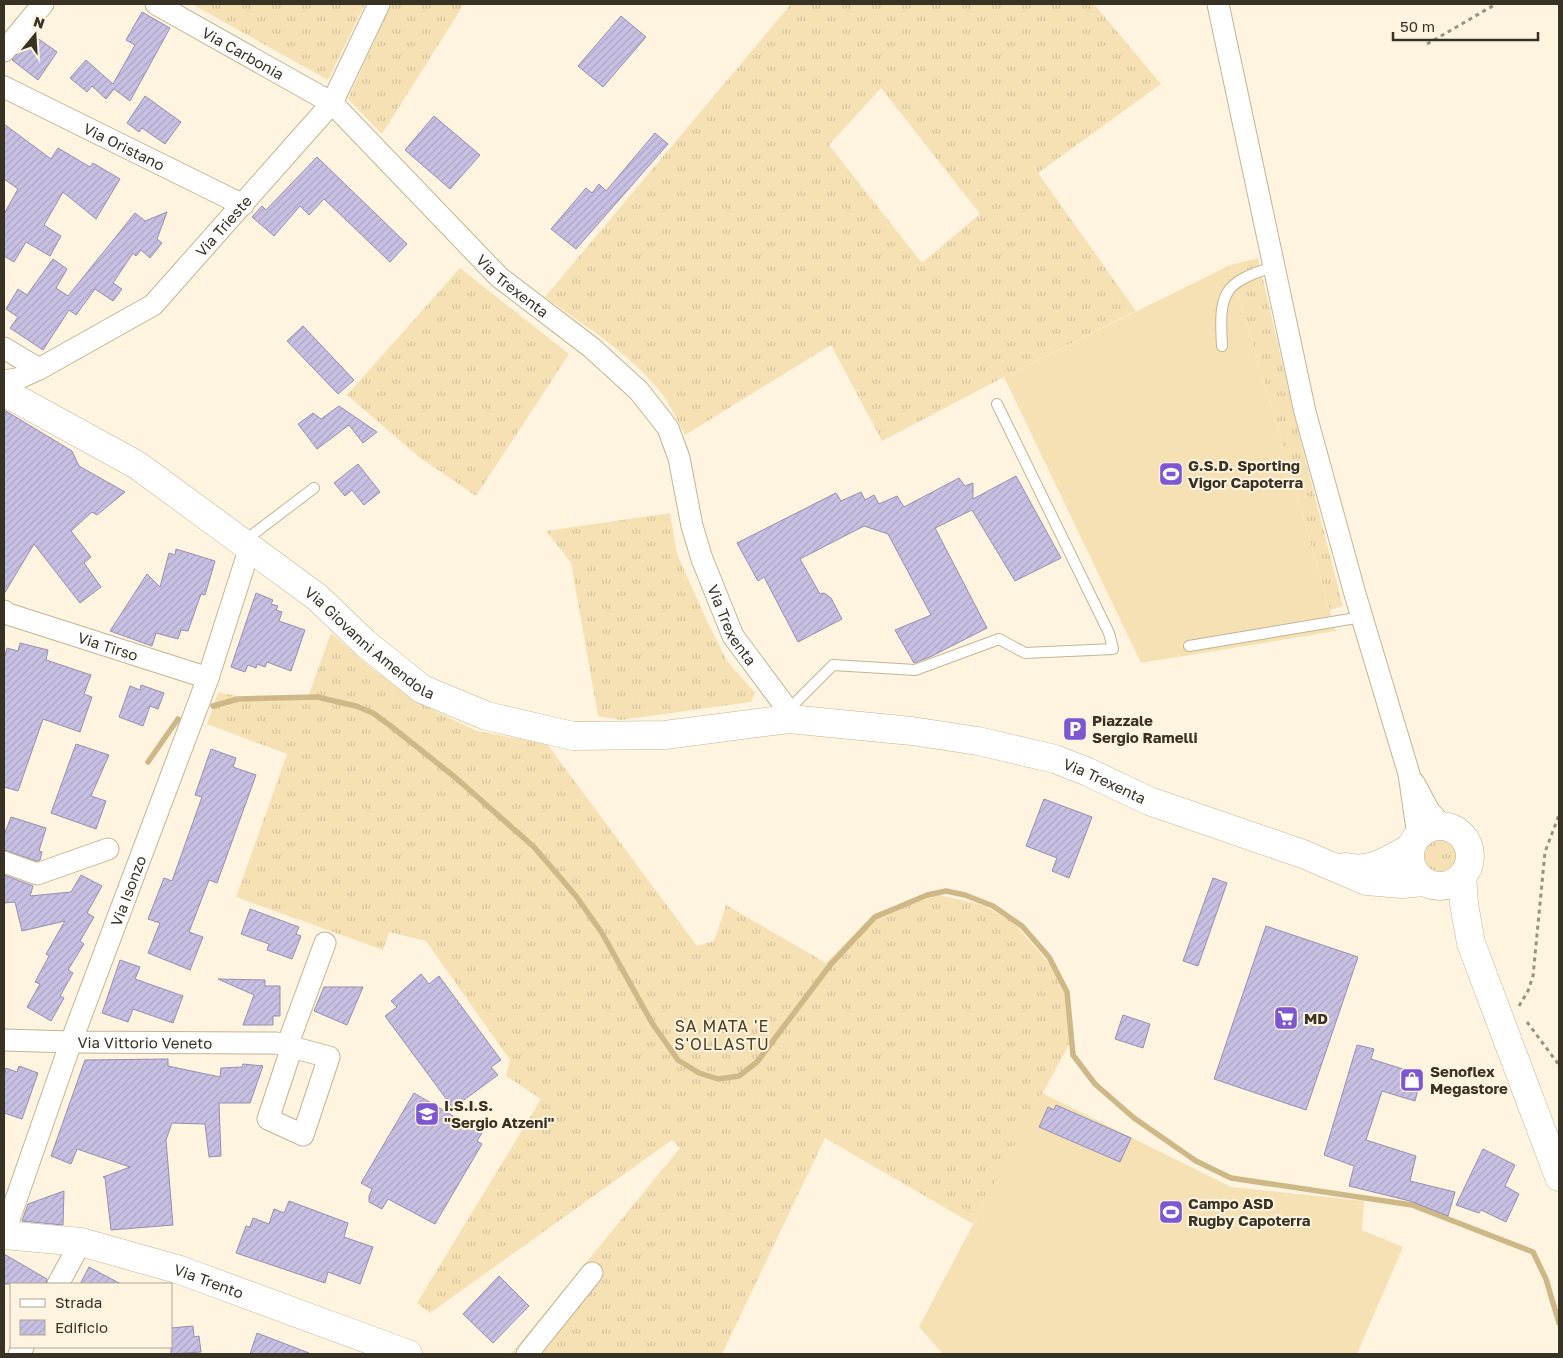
<svg xmlns="http://www.w3.org/2000/svg" width="1563" height="1358" font-family="'Golos Text',sans-serif">
  <style>
    .grass { fill: url(#grass-tufts); fill-rule: evenodd }
    .pitch { fill: #f6e1b5 }
    .lines { fill: none; stroke-linecap: round; stroke-linejoin: round }
    .stream { stroke: #ceb888; stroke-width: 5.5 }
    .building { fill: url(#building-hatch); stroke: #968fb0 }
    .lane-casing { stroke: #c4b492; stroke-width: 12 }
    .street-casing { stroke: #c4b492; stroke-width: 23 }
    .secondary-casing { stroke: #c4b492; stroke-width: 29 }
    .path { stroke: #9a9280; stroke-width: 3; stroke-dasharray: 4 4; stroke-linecap: butt }
    .lane { stroke: #fff; stroke-width: 10 }
    .street { stroke: #fff; stroke-width: 21 }
    .secondary { stroke: #fff; stroke-width: 28 }
    .labels { text-anchor: middle; dominant-baseline: central; stroke-width: 4; stroke-linejoin: round; paint-order: stroke }
    .street-label { font-size: 15px; fill: #383224; stroke: #fef4df }
    .poi-label { font-size: 15px; font-weight: bold; fill: #383224; stroke: #fef4df; text-anchor: start }
    .neighbourhood-label { font-size: 16px; letter-spacing: 1px; fill: #4e4022; stroke: #fef4df }
  </style>
  <defs>
    <pattern id="grass-tufts" width="24" height="20" patternUnits="userSpaceOnUse" patternTransform="scale(1.25)"><rect width="24" height="20" fill="#f6e1b5"/><path d="M3 7l-1-3M5 7V3M7 7l1-3M15 17l-1-3M17 17v-4M19 17l1-3" fill="none" stroke="#d4c29c"/></pattern>
    <pattern id="building-hatch" width="6" height="6" patternUnits="userSpaceOnUse" patternTransform="scale(1.25)"><rect width="6" height="6" fill="#c7c0e3"/><path d="M-1 1l2-2M0 6l6-6M5 7l2-2" fill="none" stroke="#aca5c3"/></pattern>
  </defs>
  <rect width="100%" height="100%" fill="#fef4df"/>
  <!-- grass -->
  <path class="grass" d="M192,4h173l-37,76z
    M391,4h73l-82,130 -34,-35z
    M791,4h303l67,80 -123,89 98,138 -132,66 -122,64 -51,-96 -146,90c-6,-11 -11,-23 -18,-34 -31,-45 -79,-72 -122,-104zM881,88l99,126 -58,49 -93,-118z
    M1258,258l38,165 47,183 -13,4 -100,-345z
    M460,268l109,86 -93,142 -57,-39 -72,-62z
    M670,513l7,41 30,67 20,40 28,32 -4,9 -130,18 -23,-4 -27,-153 -25,-32z
    M331,633l39,34 55,39 52,25 70,13 150,202 17,-5 12,-36 100,58 49,-50 60,-19 48,11 31,18 41,47 12,29 2,45 -96,180 -148,-86 -103,216h-211l169,-206 -8,-8 -242,173 -13,-10 124,-204 -35,-23 4,-16 -84,-119 -37,-9 -6,18 -147,-53 51,-143 -80,-30 11,-32 37,8h52z
    M1421 857a18 18 0 1 1 36 0a18 18 0 1 1-36 0Z"/>
  <!-- pitch -->
  <path class="pitch" d="M1230,265l106,366 -195,32 -137,-286z
    M1042,1093l189,94 133,14 -2,29 41,17 -46,107h-414l-24,-27z"/>
  <g class="lines">
    <!-- stream -->
    <path class="stream" d="M213,706l25,-7 79,-2 39,9 17,7 19,14 64,51 78,69 42,49 26,37 50,90 26,37 21,13 19,6 21,-3 18,-14 74,-98 44,-47 52,-22 19,-4 19,4 28,11 29,20 27,31 18,35 6,63 22,29 39,34 62,43 35,17 181,27 121,47 13,27 13,44
      M148,762l30,-43"/>
  </g>
  <!-- building -->
  <path class="building" d="M142,12l28,16 -40,73 -16,-12 -8,10 -14,-13 -5,6 -17,-14 16,-18 27,24 22,-39 -9,-5z
    M621,16l25,21 -43,50 -25,-21z
    M33,35l24,17 -19,28 -26,-20z
    M145,96l36,26 -16,22 -23,-16 -3,4 -12,-9z
    M434,116l46,39 -30,34 -45,-39z
    M4,124l47,35 7,-11 32,19 3,-4 27,16 -24,40 -33,-27 -19,33 17,11 -11,20 -24,-14 -12,20 -10,-6v-42l14,-25 -14,-10z
    M655,133l13,11 -92,105 -25,-20 35,-41 6,5 7,-9 7,7z
    M317,157l90,87 -17,18 -66,-63 -15,16 -9,-9 -26,30 -22,-19 10,-11 4,4z
    M167,212l-10,27 5,4 -12,15 -9,-8 -5,6 -3,-3 -20,30 9,6 -9,12 -18,-12 -19,26 -7,-5 -26,40 -33,-22 8,-11 -12,-8 12,-20 9,6 26,-36 14,10 -11,19 12,8 67,-83 10,8z
    M303,326l51,54 -16,14 -51,-53z
    M339,406l38,26 -14,11 -14,-18 -32,24 -19,-25 15,-11 8,6z
    M4,410l68,41 7,15 46,26 -28,23 -5,-3 -21,19 20,26 -7,6 17,24 -21,16 -46,-59 -30,50z
    M358,464l22,28 -16,13 -12,-15 -7,6 -11,-13z
    M1016,476l45,82 -46,23 -43,-71 -37,18 52,100 -55,28 -18,7 -19,-33 36,-15 -43,-81 -24,-8 -64,33 20,35 4,-1 7,5 11,21 -44,23 -34,-65 -6,4 -21,-38 99,-50 5,8 20,-9 4,8 9,-5 5,9 18,-8 7,11 55,-29 6,8 8,-3v16z
    M176,549l39,12 -10,34 -4,-1 -13,37 -7,-1 -3,9 -22,-6 -4,13 -42,-15 37,-57 13,13 9,-34 6,2z
    M256,593l17,7 -2,4 7,2 -2,4 6,2 -3,9 26,9 -14,41 -24,-9 -2,5 -8,-3 -1,4 -8,-3 -3,7 -14,-5z
    M20,643l28,7 -2,10 45,15 -7,19 8,3 -12,35 -37,-13 -25,72 -14,-4v-128l3,-11 11,3z
    M141,685l23,8 -6,16 -8,-3 -7,20 -24,-9 11,-31 10,4z
    M76,744l33,11 -18,41 15,5 -10,28 -45,-16z
    M211,749l25,9 -3,9 23,8 -39,108 -8,-3 -20,52 14,5 -13,33 -42,-17 12,-30 -12,-4 16,-41 8,3 30,-84 -7,-2z
    M1044,799l48,18 -23,61 -17,-7 5,-13 -31,-12z
    M11,817l35,11 -7,23 3,1 -2,8 -3,1 -33,-11v-15z
    M4,875l29,11 -3,10 41,-4 10,-17 21,11 -15,27 7,4 -14,24 4,3 -16,26 5,3 -13,23 4,2 -13,23 -24,-14 13,-23 -5,-2 14,-26 -3,-2 19,-33 -43,10 -7,-29 -11,1z
    M1213,878l14,5 -29,83 -15,-5z
    M250,909l49,18 -3,7 5,2 -9,23 -25,-9 2,-6 -28,-10z
    M1266,926l92,31 -52,153 -92,-31z
    M120,960l20,7 -5,12 48,17 -10,27 -40,-14 -5,13 -26,-9z
    M421,974l8,10 10,-8 62,84 -10,7 7,8 -45,33 -68,-92 12,-9 -6,-6z
    M218,979l47,1v6h15v30h-7v9h-30l11,-30z
    M324,987h39l-16,38 -33,-14z
    M1123,1015l27,9 -7,24 -28,-9z
    M1357,1045l17,4 -3,10 51,16 -7,26 -33,-10 -16,49 50,16 -6,25 45,11 -7,24 -38,-15 -61,-15 5,-20 -30,-11z
    M168,1059v7l52,11 1,-9 21,-1 1,-3 20,2 -13,37h-31l2,53 -12,1 -4,-33 -33,-1 -6,17 7,85 -62,5 -6,-52 -2,-1 27,-10 -53,-18 -6,15 -20,-8 34,-96z
    M19,1066l19,7 -16,46 -18,-6v-36l2,-9 11,4z
    M414,1093l68,40 -5,8 5,3 -47,80 -47,-25 -6,10 -13,-7v-6l3,-7 -11,-6z
    M1056,1105l75,33 -11,24 -81,-35 9,-20 6,3z
    M1483,1149l32,16 -10,21 14,8 -13,28 -25,-12 -2,3 -23,-8z
    M64,1191l-1,34 -41,-4 6,-17z
    M289,1201l59,22 -4,14 29,10 -13,37 -32,-12 -3,11 -89,-30 10,-27 4,1 3,-9 16,6 5,-15 10,4z
    M4,1254l43,25 -1,5h-42z
    M89,1267l32,17h-41z
    M499,1276l30,30 -36,37 -30,-29z
    M193,1326l1,11 5,-1 2,16 -30,2v-26z
    M257,1333l52,20v1h-59z"/>
  <g class="lines">
    <defs>
      <path id="lane" d="M1222,346c-3,-52 0,-64 52,-79
        M244,541l70,-53
        M1189,646l173,-29
        M788,710l45,-45 82,5 84,-31 26,14 88,-4 -4,-16 -112,-229"/>
      <g id="street">
        <path id="s1" d="M156,4l176,99 167,174 93,71 47,43 29,37 11,30 13,68 10,33 31,77 55,74 1,9"/>
        <path d="M1218,4l87,408 50,182 54,180 9,62"/>
        <path d="M4,51l39,-47"/>
        <path id="s2" d="M4,87l239,118"/>
        <path d="M4,348l35,21"/>
        <path id="s3" d="M4,381l13,-2 22,-10 114,-64 179,-202 47,-99"/>
        <path id="s4" d="M4,611l4,3 200,64"/>
        <path d="M1414,783l15,28 15,16"/>
        <path d="M4,862l33,12 71,-25"/>
        <path id="s5" d="M4,1040l67,2 205,1 53,14 -26,78 -35,-16 24,-72"/>
        <path d="M287,1046l38,-103"/>
        <path id="s6" d="M4,1234l67,-192 137,-364 42,-131"/>
        <path d="M58,1284l23,-42"/>
        <path d="M19,1354l4,-7"/>
        <path d="M527,1354l65,-81"/>
      </g>
      <g id="secondary">
        <path id="s7" d="M4,392l133,73 180,132 48,46 57,46 65,27 86,20 92,-1 124,-16 123,12 66,10 77,18 33,13 61,29 154,53 63,27 36,3 22,-2"/>
        <circle cx="1440" cy="856" r="30"/>
        <path d="M1345,867c26,6 43,-7 65,-19"/>
        <path d="M1462,876l2,28 7,39 88,234"/>
        <path id="s8" d="M4,1235l77,7 99,28 228,84"/>
      </g>
    </defs>
    <!-- lane casing -->
    <use href="#lane" class="lane-casing"/>
    <!-- street casing -->
    <use href="#street" class="street-casing"/>
    <!-- secondary casing -->
    <use href="#secondary" class="secondary-casing"/>
    <!-- path -->
    <path class="path" d="M1427,44l69,-40
      M1519,1006l9,-15 5,-15 12,-124 14,-37
      M1527,1022l32,43"/>
    <!-- lane -->
    <use href="#lane" class="lane"/>
    <!-- street -->
    <use href="#street" class="street"/>
    <!-- secondary -->
    <use href="#secondary" class="secondary"/>
  </g>
  <!-- icons -->
  <defs>
    <symbol id="stadium-square" viewBox="-11 -11 22 22"><rect x="-9" y="-9" width="18" height="18" rx="4" fill="#7d57d1" stroke="#fef4df"/><path d="M0-5a6.5 5 0 1 0 0 10a6.5 5 0 1 0 0-10ZM-3.5-1.8h7v3.6h-7Z" fill="#fff"/></symbol>
    <symbol id="parking-square" viewBox="-11 -11 22 22"><rect x="-9" y="-9" width="18" height="18" rx="4" fill="#7d57d1" stroke="#fef4df"/><path d="M-3.5-5.5H1a3.5 3.5 0 0 1 0 7H-1V5.5H-3.5ZM-1-3.4V-.6H.8a1.4 1.4 0 0 0 0-2.8Z" fill="#fff"/></symbol>
    <symbol id="supermarket-square" viewBox="-11 -11 22 22"><rect x="-9" y="-9" width="18" height="18" rx="4" fill="#7d57d1" stroke="#fef4df"/><path d="M-6-5.5h2.5l.6 2H6L4.5 2H-2.5L-4.4-4H-6ZM-1.5 3.2a1.3 1.3 0 1 0 .1 0ZM3 3.2a1.3 1.3 0 1 0 .1 0Z" fill="#fff"/></symbol>
    <symbol id="shop-square" viewBox="-11 -11 22 22"><rect x="-9" y="-9" width="18" height="18" rx="4" fill="#7d57d1" stroke="#fef4df"/><path d="M-5-2.5h2.3a2.7 3.5 0 0 1 5.4 0H5L5.5 6h-11ZM-1.5-2.5h3a1.5 2.3 0 0 0-3 0Z" fill="#fff"/></symbol>
    <symbol id="school-square" viewBox="-11 -11 22 22"><rect x="-9" y="-9" width="18" height="18" rx="4" fill="#7d57d1" stroke="#fef4df"/><path d="M0-5L7-2L0 1L-7-2ZM-4 1L0 2.5L4 1V4Q0 6-4 4Z" fill="#fff"/></symbol>
  </defs>
  <g fill-rule="evenodd">
    <use href="#stadium-square" x="1157" y="460" width="28" height="28"/>
    <use href="#parking-square" x="1061" y="715" width="28" height="28"/>
    <use href="#supermarket-square" x="1272" y="1004" width="28" height="28"/>
    <use href="#shop-square" x="1398" y="1066" width="28" height="28"/>
    <use href="#school-square" x="413" y="1100" width="28" height="28"/>
    <use href="#stadium-square" x="1157" y="1198" width="28" height="28"/>
  </g>
  <g class="labels">
    <!-- street labels -->
    <g class="street-label">
      <text stroke="none"><textPath href="#s1" startOffset="100">Via Carbonia</textPath></text>
      <text stroke="none"><textPath href="#s2" startOffset="134">Via Oristano</textPath></text>
      <text stroke="none"><textPath href="#s3" startOffset="274">Via Trieste</textPath></text>
      <text stroke="none"><textPath href="#s1" startOffset="459">Via Trexenta</textPath></text>
      <text stroke="none"><textPath href="#s1" startOffset="879">Via Trexenta</textPath></text>
      <text stroke="none"><textPath href="#s7" startOffset="445">Via Giovanni Amendola</textPath></text>
      <text stroke="none"><textPath href="#s4" startOffset="110">Via Tirso</textPath></text>
      <text stroke="none"><textPath href="#s7" startOffset="1214">Via Trexenta</textPath></text>
      <text stroke="none"><textPath href="#s6" startOffset="365">Via Isonzo</textPath></text>
      <text stroke="none"><textPath href="#s5" startOffset="141">Via Vittorio Veneto</textPath></text>
      <text stroke="none"><textPath href="#s8" startOffset="211">Via Trento</textPath></text>
    </g>
    <!-- poi labels -->
    <g class="poi-label">
      <text x="1188" y="465">G.S.D. Sporting<tspan x="1188" dy="17">Vigor Capoterra</tspan></text>
      <text x="1092" y="720">Piazzale<tspan x="1092" dy="17">Sergio Ramelli</tspan></text>
      <text x="1304" y="1018">MD</text>
      <text x="1430" y="1071">Senoflex<tspan x="1430" dy="17">Megastore</tspan></text>
      <text x="444" y="1105">I.S.I.S.<tspan x="444" dy="17">"Sergio Atzeni"</tspan></text>
      <text x="1188" y="1203">Campo ASD<tspan x="1188" dy="17">Rugby Capoterra</tspan></text>
    </g>
    <!-- neighbourhood labels -->
    <g class="neighbourhood-label">
      <text x="722" y="1026">SA MATA 'E<tspan x="722" dy="18">S'OLLASTU</tspan></text>
    </g>
  </g>
  <!-- border -->
  <rect width="1563" height="1358" fill="none" stroke="#383224" stroke-width="10"/>
  <!-- legend -->
  <rect x="10" y="1283" width="162" height="65" fill="#fef4df" stroke="#afa694"/>
  <rect x="20" y="1299" width="25" height="8" fill="#ffffff" stroke="#afa694"/>
  <text x="55" y="1308" font-size="15" fill="#383224">Strada</text>
  <rect x="20" y="1320" width="25" height="15" fill="url(#building-hatch)" stroke="#afa694"/>
  <text x="55" y="1333" font-size="15" fill="#383224">Edificio</text>
  <!-- north arrow -->
  <g transform="translate(35 35) rotate(18)" stroke="#fef4df" stroke-width="4" paint-order="stroke">
  <path d="M0-4L9 19L0 12L-9 19Z" fill="#383224"/>
  <text y="-8" font-size="14" font-weight="bold" text-anchor="middle" fill="#383224">N</text>
  </g>
  <!-- scale -->
  <path d="M1393 32v8h145v-8" fill="none" stroke="#383224" stroke-width="2.5"/>
  <text x="1400" y="32" font-size="15" fill="#383224" stroke="#fef4df" stroke-width="4" paint-order="stroke">50 m</text>
</svg>
